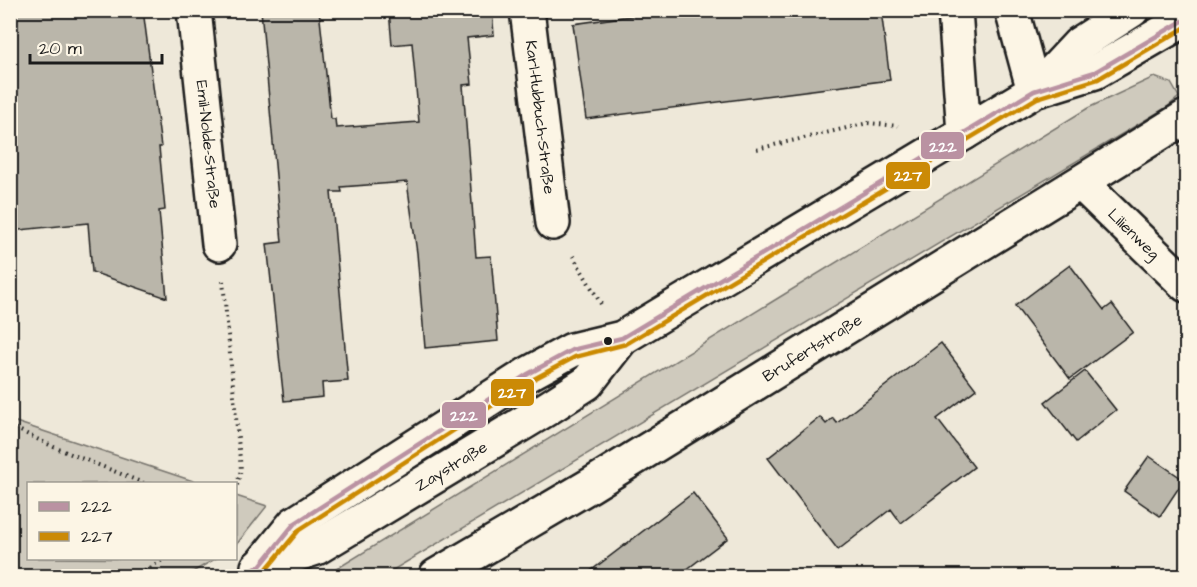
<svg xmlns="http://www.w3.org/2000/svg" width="1197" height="587" font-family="'Architects Daughter',sans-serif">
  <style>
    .green { fill: #cfcabd; stroke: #76736c; stroke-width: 1.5 }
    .building { fill: #bab6aa; stroke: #1c1c1c; stroke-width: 1.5 }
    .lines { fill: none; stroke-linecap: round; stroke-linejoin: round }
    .street-casing { stroke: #1c1c1c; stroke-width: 38 }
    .secondary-casing { stroke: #1c1c1c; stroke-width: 38 }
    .path { stroke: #1c1c1c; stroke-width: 4; stroke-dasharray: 1.5 4.5; stroke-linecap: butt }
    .street { stroke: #fcf5e5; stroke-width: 33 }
    .secondary { stroke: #fcf5e5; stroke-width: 33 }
    .bus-1-casing { stroke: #fcf5e5; stroke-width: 9 }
    .bus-2-casing { stroke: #fcf5e5; stroke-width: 9 }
    .bus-1 { stroke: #ba92a2; stroke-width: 4.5 }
    .bus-2 { stroke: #cb8a06; stroke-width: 4.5 }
    .bus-dot { fill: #1c1c1c; stroke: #fcf5e5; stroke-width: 2 }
    .labels { text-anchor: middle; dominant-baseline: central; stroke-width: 5; stroke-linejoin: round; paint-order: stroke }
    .street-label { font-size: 16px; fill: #1c1c1c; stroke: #fcf5e5 }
    .line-badge { stroke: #fcf5e5; stroke-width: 2 }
    .badge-label { font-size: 16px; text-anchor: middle; font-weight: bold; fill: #fff }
  </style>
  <rect width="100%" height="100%" fill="#eee8d9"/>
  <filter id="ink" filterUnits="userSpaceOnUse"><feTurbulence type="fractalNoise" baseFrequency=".0167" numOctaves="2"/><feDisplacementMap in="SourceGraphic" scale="12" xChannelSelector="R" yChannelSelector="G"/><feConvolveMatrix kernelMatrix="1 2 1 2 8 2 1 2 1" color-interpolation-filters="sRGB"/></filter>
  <g filter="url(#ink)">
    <!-- green -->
    <path class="green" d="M1154,77l17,6 8,14 -12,10 -784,469h-58l763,-468z
      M10,420l189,63 -171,1v74l187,1 -29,17h-175z
      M236,496l31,10 -31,39z"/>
    <!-- building -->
    <path class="building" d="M10,10h133l18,137h-2l6,63 -6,1 8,87 -75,-26 -4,-49 -78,8z
      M261,10h58l12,109h4l1,9 83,-6 -7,-79 -20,2 -3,-35h103l2,25 -27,3 5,46 -9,1 13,172 15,-1 7,85 -73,7 -8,-95 -10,-71 -66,5 1,5h-11l17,189 -26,2 1,14 -39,4 -17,-157 15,-2z
      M673,10h208l9,70 -304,39 -13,-95z
      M1070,265l34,45 8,-6 21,28 -63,47 -55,-73z
      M941,343l35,46 -39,30 37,48 -73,56 -10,-14 -53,41 -70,-92 52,-41 6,7 7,-6 4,5z
      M1085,371l31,39 -40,32 -31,-40z
      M1149,456l35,24 -24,36 -36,-25z
      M693,493l35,45 -50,38h-94z"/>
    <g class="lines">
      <defs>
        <g id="street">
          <path id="s1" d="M194,10l25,234"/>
          <path id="s2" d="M527,10l26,213"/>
          <path id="s3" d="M1082,184l104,101"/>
          <path id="s4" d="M436,576l155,-91 595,-368"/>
        </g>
        <g id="secondary">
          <path d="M955,10l9,123"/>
          <path d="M1012,10l22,81"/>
          <path d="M1036,90l43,-46 53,-34"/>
          <path d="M260,566l34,-42 234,-150 44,-24 50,-12 412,-247 61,-19 91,-53"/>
          <path id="s5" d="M258,567l58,-19 232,-140 39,-25 35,-45"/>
        </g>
      </defs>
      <!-- street casing -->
      <use href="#street" class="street-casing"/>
      <!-- secondary casing -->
      <use href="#secondary" class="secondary-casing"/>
      <!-- path -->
      <path class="path" d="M757,149l111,-26 30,3
        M573,256l28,48
        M223,281l18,189 -5,19
        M10,426l46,22 90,36
        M134,576l32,-18"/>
      <!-- street -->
      <use href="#street" class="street"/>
      <!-- secondary -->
      <use href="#secondary" class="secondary"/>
      <defs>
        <path id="bus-1" d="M243,576l17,-10 34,-42 234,-150 44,-24 50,-12 412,-247 61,-19 91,-53"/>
        <path id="bus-2" d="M257,576l8,-5 34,-41 233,-150 43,-23 51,-13 411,-246 61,-19 88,-52"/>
      </defs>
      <!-- bus-1 casing -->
      <use href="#bus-1" class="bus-1-casing"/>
      <!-- bus-2 casing -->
      <use href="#bus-2" class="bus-2-casing"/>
      <!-- bus-1 -->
      <use href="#bus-1" class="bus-1"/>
      <!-- bus-2 -->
      <use href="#bus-2" class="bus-2"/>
    </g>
  </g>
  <!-- markers -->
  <circle class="bus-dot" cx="608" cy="341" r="5"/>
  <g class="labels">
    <!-- street labels -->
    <g class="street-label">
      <text stroke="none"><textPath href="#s2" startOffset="108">Karl-Hubbuch-Straße</textPath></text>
      <text stroke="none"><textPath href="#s1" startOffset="135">Emil-Nolde-Straße</textPath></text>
      <text stroke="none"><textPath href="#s3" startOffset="72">Lilienweg</textPath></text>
      <text stroke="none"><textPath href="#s4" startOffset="440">Brufertstraße</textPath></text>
      <text stroke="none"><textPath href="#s5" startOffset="219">Zaystraße</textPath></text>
    </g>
  </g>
  <g class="line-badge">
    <rect x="920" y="131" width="45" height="29" rx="6" fill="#ba92a2"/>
    <rect x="885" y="161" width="46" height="29" rx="6" fill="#cb8a06"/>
    <rect x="490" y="378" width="45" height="29" rx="6" fill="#cb8a06"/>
    <rect x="441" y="401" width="46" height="28" rx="6" fill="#ba92a2"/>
  </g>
  <g class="badge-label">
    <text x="943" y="152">222</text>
    <text x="908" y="181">227</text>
    <text x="512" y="398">227</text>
    <text x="464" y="421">222</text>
  </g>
  <!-- margin -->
  <rect width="1197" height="587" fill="none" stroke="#fcf5e5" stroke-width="36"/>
  <rect x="18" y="18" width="1161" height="551" fill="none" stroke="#1c1c1c" stroke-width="2" filter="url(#ink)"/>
  <!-- legend -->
  <rect x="27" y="482" width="210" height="78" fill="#fcf5e5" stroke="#a29e95" stroke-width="1.5"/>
  <rect x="39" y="502" width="30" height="9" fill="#ba92a2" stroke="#a29e95" stroke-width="1.5"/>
  <text x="81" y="512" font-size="18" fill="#1c1c1c">222</text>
  <rect x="39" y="532" width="30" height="9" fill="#cb8a06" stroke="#a29e95" stroke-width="1.5"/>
  <text x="81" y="542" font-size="18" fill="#1c1c1c">227</text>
  <!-- scale -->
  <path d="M30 54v9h132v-9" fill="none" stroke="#1c1c1c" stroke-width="3"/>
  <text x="39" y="54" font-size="18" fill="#1c1c1c" stroke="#fcf5e5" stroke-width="4.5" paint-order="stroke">20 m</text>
</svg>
